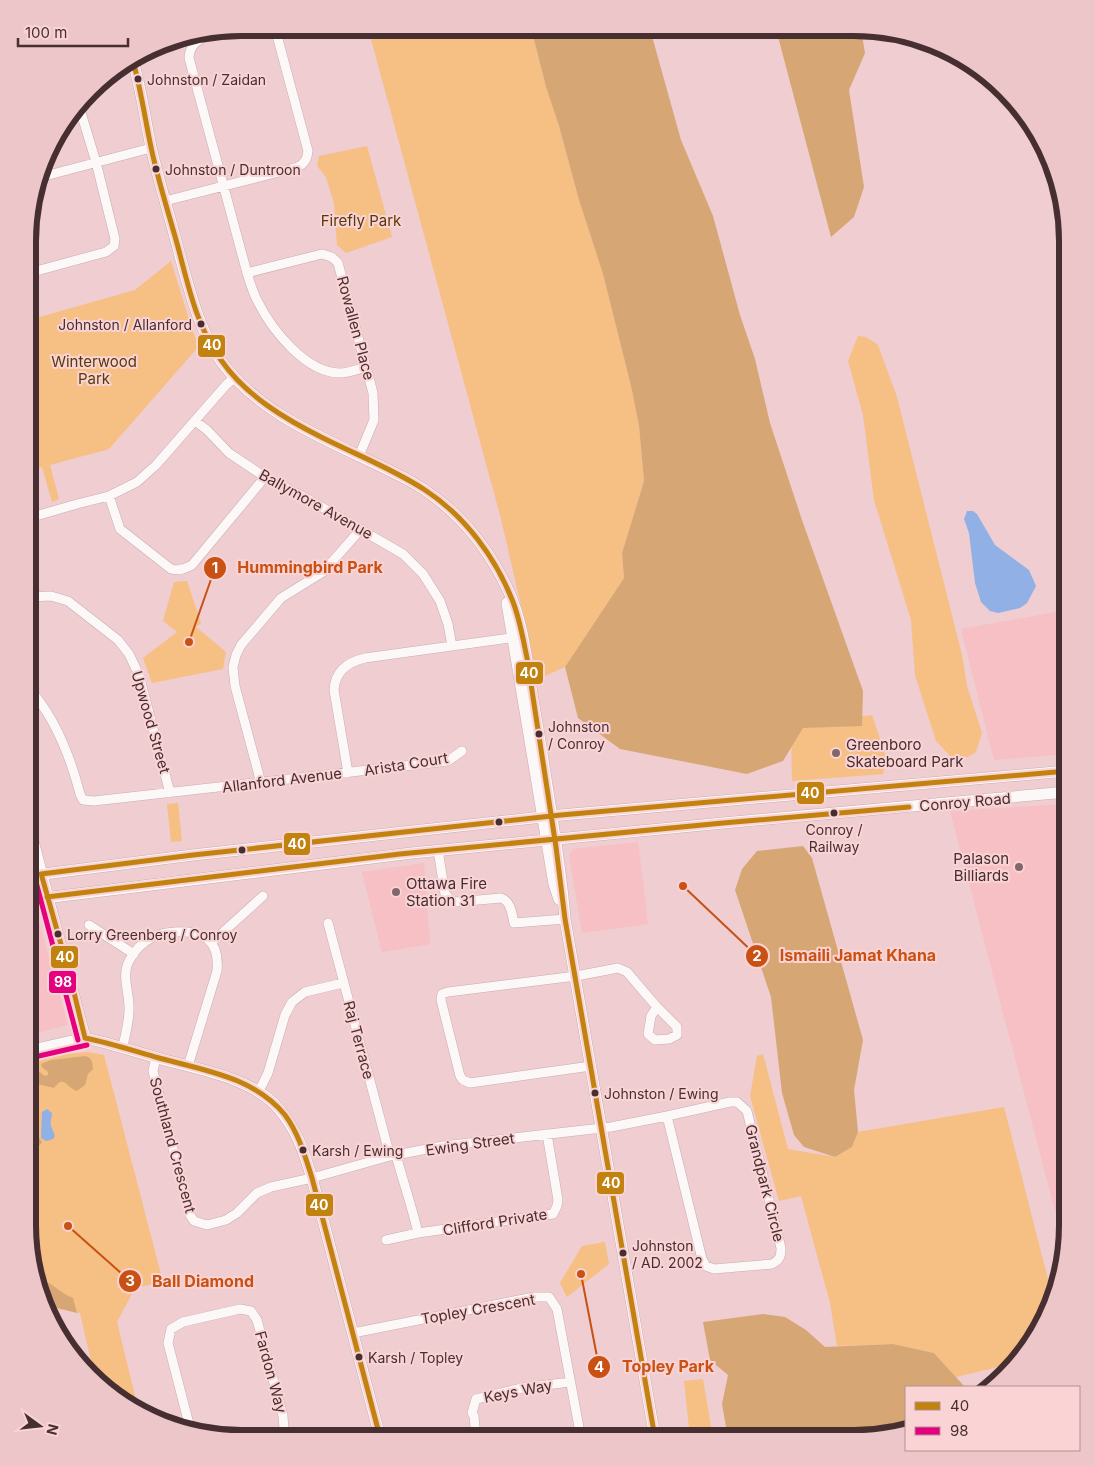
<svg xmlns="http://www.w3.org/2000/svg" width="1095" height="1466" font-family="Inter,sans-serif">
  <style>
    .built { fill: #f6c0c4 }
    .green { fill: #f6bf84 }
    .forest { fill: #d6a775 }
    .water { fill: #91b1e6 }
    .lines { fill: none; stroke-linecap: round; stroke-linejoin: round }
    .street-casing { stroke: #c7adb0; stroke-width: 10 }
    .secondary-casing { stroke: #c7adb0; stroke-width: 12 }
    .street { stroke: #fdf8f8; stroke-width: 9 }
    .secondary { stroke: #fdf8f8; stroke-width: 11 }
    .bus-1-casing { stroke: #fad3d5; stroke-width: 9 }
    .bus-2-casing { stroke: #fad3d5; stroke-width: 9 }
    .bus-1 { stroke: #c2820f; stroke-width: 5 }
    .bus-2 { stroke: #e5007d; stroke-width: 5 }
    .bus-dot { fill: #472f31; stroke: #fad3d5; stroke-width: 2 }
    .poi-dot { fill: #826669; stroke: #fad3d5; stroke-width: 2 }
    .labels { text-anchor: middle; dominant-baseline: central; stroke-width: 4; stroke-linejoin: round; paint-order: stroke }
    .bus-label { font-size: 14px; fill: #472f31; stroke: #fad3d5; text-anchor: start }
    .park-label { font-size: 15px; fill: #583a07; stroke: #fad3d5 }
    .street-label { font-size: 15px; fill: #472f31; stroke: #fad3d5 }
    .poi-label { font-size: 15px; fill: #472f31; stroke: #fad3d5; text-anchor: start }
    .rim { fill: none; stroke: #472f31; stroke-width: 6 }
    .leader { fill: none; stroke: #c85113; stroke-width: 2 }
    .callout-dot { fill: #c85113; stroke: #fad3d5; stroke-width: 2 }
    .mark-label { font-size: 15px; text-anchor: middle; font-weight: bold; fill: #fff }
    .callout-label { font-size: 16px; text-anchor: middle; font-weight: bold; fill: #c85113; stroke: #fad3d5; stroke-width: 4; stroke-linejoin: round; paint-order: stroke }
    .line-badge { stroke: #fad3d5; stroke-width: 2 }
    .badge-label { font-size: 14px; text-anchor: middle; font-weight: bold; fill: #fff }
  </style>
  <rect width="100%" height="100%" fill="#efcdd0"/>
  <!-- built -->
  <path class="built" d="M1067,610v144l-73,6 -33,-131z
    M1067,804v435l-2,10 -115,-438z
    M638,842l10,82 -66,9 -13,-78 4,-6z
    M424,863l6,81 -48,8 -20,-80z
    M36,912l32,113 -40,10v-122z"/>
  <!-- green -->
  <path class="green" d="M368,28l163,1 15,58 13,39 20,74 24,74 28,112 8,40 5,55 -22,72 2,25 -59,89 -27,12 -37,-160z
    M367,146l25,91 -46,16 -9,-8 -3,-41 -8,-27 -9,-11 2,-10z
    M171,261l21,68 7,17 -90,103 -59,16 9,34 -7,3 -10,-35 -13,3v-150l106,-30z
    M858,336l8,1 12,8 19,52 65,258 5,31 15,47 -6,19 -8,5h-17l-15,-16 -21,-66 -4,-55 -37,-120 -11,-85 -15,-54z
    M187,581l14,42 -5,4 30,25 -3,17 -71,14 -9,-25 34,-26 -14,-11 11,-39z
    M872,715l14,42 -3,17 -91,7 -1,-54z
    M178,803l4,38 -11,1 -4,-38z
    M88,1052l16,3 59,227 -28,6 -18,34 21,86 -16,-6 -27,-23 -15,-66 -33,-6 -19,-81v-163l37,-9z
    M763,1054l25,95 47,8 17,-10 6,-15 146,-25 49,192 -21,44 -17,20 -59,14 -22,-24 -41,-9 -56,2 -7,-43 -29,-107 -22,5 -29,-105 7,-40z
    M605,1242l4,22 -42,33 -7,-14 22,-37z
    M703,1379l10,59h-23l-6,-57z"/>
  <!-- forest -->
  <path class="forest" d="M531,28l119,1 31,111 32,76 27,99 15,44 15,64 32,97 61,171 -1,35 -59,2 -20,33 -36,13 -127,-25 -42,-31 -13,-51 59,-89 -2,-25 22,-72 -5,-55 -8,-40 -28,-112 -24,-74 -20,-74 -13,-39z
    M776,29h85l4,24 -16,37 15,97 -10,30 -23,20z
    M803,846l9,12 51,182 -9,50 4,42 -6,15 -17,10 -31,-10 -10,-12 -12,-42 -11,-96 -36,-107 7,-21 15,-18z
    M85,1056c8,2 7,6 8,13l-5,5 -3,11 -8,6c-11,-4 -13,-17 -23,-3l-21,-5 -2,-3c0,-5 0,-9 6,-10l8,6 3,-1v-3l-6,-5 -1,-3 10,-4z
    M28,1096l9,8c0,14 -4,26 5,38l-2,3 -12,-1z
    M40,1279c13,4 20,14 33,19l4,15 -31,-8z
    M763,1314l22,3 21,13 19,17 68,-3 41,9 31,34h-59v39l-51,12h-127l-6,-34 6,-29 -18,-15 -7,-38z"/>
  <!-- water -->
  <path class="water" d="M967,511h6l4,3 18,31 34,25 7,16 -9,17 -7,5 -22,5 -8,-2 -9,-9 -6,-19 -6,-50 -5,-14z
    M47,1109l5,4c0,4 -2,8 -1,13 3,8 8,13 -5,15l-5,-3 1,-26z"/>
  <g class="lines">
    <defs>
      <path id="street" d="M213,32c-12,7 -23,10 -24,26l58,215c3,10 6,20 11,29 14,28 48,71 82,71 9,0 18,-4 26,-6
        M41,177l110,-29
        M165,201l133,-34c7,-4 9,-8 10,-16l-33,-123
        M29,273l77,-21 8,-6 1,-7 -19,-77 -17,-56
        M247,273l75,-19c7,2 11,3 16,9l35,130 1,27 -15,36
        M195,421l12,9 22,23 36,24 41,21 97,56 20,20 17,27 8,23 4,22
        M109,496l11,33 51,40c8,2 13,0 21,-4l73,-88
        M29,518l48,-14 32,-8 28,-14 19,-17 70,-80 8,-7
        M29,597l22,-1 17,5 50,39 11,14 10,21 31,118
        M28,687c27,30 42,68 52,107l3,6 11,1 354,-40 14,-10
        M348,773l-14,-83c1,-19 14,-28 31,-32l152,-21
        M261,783l-26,-97 -2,-19 3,-12 5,-10 40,-47 42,-26 38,-43
        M438,850l7,44 6,6 5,2 45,-4c10,3 11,16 13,25l51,-4
        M328,923l62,233
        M89,925l45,29
        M211,943l52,-47
        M123,1047c2,-12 6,-25 6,-37 1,-16 -8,-34 0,-49 5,-10 14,-19 24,-24 7,-4 15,-4 22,-5 29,-2 45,9 42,39l-29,95
        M156,1057l-3,14 37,144 4,6 13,4 19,-5 11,-7 20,-20 14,-6 41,-9 78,-22 53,-10 168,-19 56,-11
        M591,1066l-121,17 -7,-3 -3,-4 -19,-76 1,-6 6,-2 128,-16 42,-8 9,4 30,35 -6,9 -3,18 7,6 14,-1 8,-4v-8l-20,-20
        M259,1091l9,-18 17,-58 7,-13 13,-10 38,-9
        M730,1102h7l10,9 34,137c0,8 -1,12 -9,16l-58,5 -8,-3 -4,-7 -35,-143z
        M396,1155c7,26 16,52 22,78
        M386,1240l32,-7 135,-19 4,-8 1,-6 -11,-66
        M353,1333l181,-36h15l8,12 24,129
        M190,1428l-22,-85 3,-14 12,-7 57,-13 11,2 6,9 26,96 1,13 -8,8
        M476,1437l-2,-21 -2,-3 4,-14 46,-11 48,-6"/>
      <path id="secondary" d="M133,61c8,28 12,57 18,86 8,36 20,73 29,109 10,36 19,74 41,105 44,61 125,85 189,120 45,25 76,62 98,109 16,33 19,74 25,110 8,45 15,91 22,137 4,27 8,54 10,82l90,519
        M507,603l47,281 5,15
        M28,822l57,216
        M28,876l165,-21 368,-40 506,-44
        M28,900l384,-47 311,-30 344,-31
        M28,1051l57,-13 17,4c19,5 39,11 59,17 37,10 92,19 118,50 19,23 24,41 33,69l68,259"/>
    </defs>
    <!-- street casing -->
    <use href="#street" class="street-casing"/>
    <!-- secondary casing -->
    <use href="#secondary" class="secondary-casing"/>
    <!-- street -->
    <use href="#street" class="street"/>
    <!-- secondary -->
    <use href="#secondary" class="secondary"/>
    <defs>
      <path id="bus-1" d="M133,61c8,29 12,58 18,86 7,34 18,67 27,100 10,38 19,81 43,113 25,36 64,59 102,78 34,17 70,31 102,52 40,26 71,68 88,112 7,18 10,37 14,56l29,189 9,72 90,519
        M41,874l152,-19 368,-40 506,-44
        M42,877l28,99 15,62
        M47,897l353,-43 323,-31 186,-16
        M85,1038c25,5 49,13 74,20 44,12 95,19 126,57 14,19 20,41 27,63l68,259"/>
      <path id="bus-2" d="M28,852l50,188
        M30,1058l57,-13"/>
    </defs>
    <!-- bus-1 casing -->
    <use href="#bus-1" class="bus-1-casing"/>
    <!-- bus-2 casing -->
    <use href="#bus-2" class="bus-2-casing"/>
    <!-- bus-1 -->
    <use href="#bus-1" class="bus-1"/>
    <!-- bus-2 -->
    <use href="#bus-2" class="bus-2"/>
  </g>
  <!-- markers -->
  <g class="bus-dot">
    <circle cx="138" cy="79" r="4.5"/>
    <circle cx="156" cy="169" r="4.5"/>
    <circle cx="201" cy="324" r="4.5"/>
    <circle cx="539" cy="734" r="4.5"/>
    <circle cx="834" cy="813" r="4.5"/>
    <circle cx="499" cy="822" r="4.5"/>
    <circle cx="242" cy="850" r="4.5"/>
    <circle cx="58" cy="934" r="4.5"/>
    <circle cx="595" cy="1093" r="4.5"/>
    <circle cx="303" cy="1150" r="4.5"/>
    <circle cx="623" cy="1253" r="4.5"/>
    <circle cx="359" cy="1357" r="4.5"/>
  </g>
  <g class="poi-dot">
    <circle cx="836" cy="753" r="5"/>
    <circle cx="1019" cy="867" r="5"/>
    <circle cx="396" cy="892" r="5"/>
  </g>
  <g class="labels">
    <!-- bus labels -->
    <g class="bus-label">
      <text x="147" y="79">Johnston / Zaidan</text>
      <text x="165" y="169">Johnston / Duntroon</text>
      <text x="192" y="324" text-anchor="end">Johnston / Allanford</text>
      <text x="548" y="726">Johnston<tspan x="548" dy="17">/ Conroy</tspan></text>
      <text x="834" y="829" text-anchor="middle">Conroy /<tspan x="834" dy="17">Railway</tspan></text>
      <text x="67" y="934">Lorry Greenberg / Conroy</text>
      <text x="604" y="1093">Johnston / Ewing</text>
      <text x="312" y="1150">Karsh / Ewing</text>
      <text x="632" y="1245">Johnston<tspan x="632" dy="17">/ AD. 2002</tspan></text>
      <text x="368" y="1357">Karsh / Topley</text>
    </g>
    <!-- park labels -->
    <g class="park-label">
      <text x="361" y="220">Firefly Park</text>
      <text x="94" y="361">Winterwood<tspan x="94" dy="17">Park</tspan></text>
    </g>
    <!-- street labels -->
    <g class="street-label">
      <text transform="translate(356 328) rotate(75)">Rowallen Place</text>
      <text transform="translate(316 504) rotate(29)">Ballymore Avenue</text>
      <text transform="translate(151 722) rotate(74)">Upwood Street</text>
      <text transform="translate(406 764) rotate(-9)">Arista Court</text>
      <text transform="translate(282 780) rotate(-7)">Allanford Avenue</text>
      <text transform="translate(965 802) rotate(-5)">Conroy Road</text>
      <text transform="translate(359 1040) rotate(75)">Raj Terrace</text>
      <text transform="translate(470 1144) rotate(-8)">Ewing Street</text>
      <text transform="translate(173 1145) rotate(75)">Southland Crescent</text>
      <text transform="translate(765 1183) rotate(76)">Grandpark Circle</text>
      <text transform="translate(495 1222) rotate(-9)">Clifford Private</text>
      <text transform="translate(478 1309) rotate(-10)">Topley Crescent</text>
      <text transform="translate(271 1372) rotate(75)">Fardon Way</text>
      <text transform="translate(518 1391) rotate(-11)">Keys Way</text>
    </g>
    <!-- poi labels -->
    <g class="poi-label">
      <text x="846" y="744">Greenboro<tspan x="846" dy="17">Skateboard Park</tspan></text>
      <text x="1009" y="858" text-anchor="end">Palason<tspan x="1009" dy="17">Billiards</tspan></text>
      <text x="406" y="883">Ottawa Fire<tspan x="406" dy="17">Station 31</tspan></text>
    </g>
  </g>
  <!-- crop -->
  <path d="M0 0H1095V1466H0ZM241 36H854A205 205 0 0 1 1059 241V1225A205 205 0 0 1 854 1430H241A205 205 0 0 1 36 1225V241A205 205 0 0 1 241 36Z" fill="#ecc6c8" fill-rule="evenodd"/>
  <path class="rim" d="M241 36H854A205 205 0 0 1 1059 241V1225A205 205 0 0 1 854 1430H241A205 205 0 0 1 36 1225V241A205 205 0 0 1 241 36Z"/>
  <!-- callouts -->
  <path class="leader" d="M189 642L215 568M683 886L757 956M68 1226L130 1281M581 1274L599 1367"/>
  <g class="callout-dot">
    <circle cx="189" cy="642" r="5"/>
    <circle cx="683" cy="886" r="5"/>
    <circle cx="68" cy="1226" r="5"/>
    <circle cx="581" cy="1274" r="5"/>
    <circle cx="215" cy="568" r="12"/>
    <circle cx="757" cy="956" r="12"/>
    <circle cx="130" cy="1281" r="12"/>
    <circle cx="599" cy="1367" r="12"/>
  </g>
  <g class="mark-label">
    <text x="215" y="573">1</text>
    <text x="757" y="961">2</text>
    <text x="130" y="1286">3</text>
    <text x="599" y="1372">4</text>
  </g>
  <g class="callout-label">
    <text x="310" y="573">Hummingbird Park</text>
    <text x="858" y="961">Ismaili Jamat Khana</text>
    <text x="203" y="1287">Ball Diamond</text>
    <text x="668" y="1372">Topley Park</text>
  </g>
  <g class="line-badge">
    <rect x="197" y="334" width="29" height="24" rx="5" fill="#c2820f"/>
    <rect x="515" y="661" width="29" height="24" rx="5" fill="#c2820f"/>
    <rect x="796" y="781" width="29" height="24" rx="5" fill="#c2820f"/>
    <rect x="283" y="832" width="28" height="24" rx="5" fill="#c2820f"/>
    <rect x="50" y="945" width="29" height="24" rx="5" fill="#c2820f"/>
    <rect x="48" y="970" width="29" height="24" rx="5" fill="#e5007d"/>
    <rect x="596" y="1171" width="29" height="24" rx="5" fill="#c2820f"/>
    <rect x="305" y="1193" width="29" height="24" rx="5" fill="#c2820f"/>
  </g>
  <g class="badge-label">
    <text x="212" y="350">40</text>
    <text x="529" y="678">40</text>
    <text x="810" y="798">40</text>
    <text x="297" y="849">40</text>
    <text x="65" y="962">40</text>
    <text x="63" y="987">98</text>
    <text x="611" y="1188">40</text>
    <text x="319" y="1210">40</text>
  </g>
  <!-- legend -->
  <rect x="905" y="1386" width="175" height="65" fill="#fad3d5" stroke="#b29193"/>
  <rect x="915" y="1402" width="25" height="8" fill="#c2820f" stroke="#b29193"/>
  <text x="950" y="1411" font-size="15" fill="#472f31">40</text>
  <rect x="915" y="1427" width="25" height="8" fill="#e5007d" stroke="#b29193"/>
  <text x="950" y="1436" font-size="15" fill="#472f31">98</text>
  <!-- north arrow -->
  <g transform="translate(40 1426) rotate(105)" stroke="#fad3d5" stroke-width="4" paint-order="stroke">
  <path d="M0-4L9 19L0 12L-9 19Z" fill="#472f31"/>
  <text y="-8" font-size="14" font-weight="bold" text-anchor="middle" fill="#472f31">N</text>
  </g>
  <!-- scale -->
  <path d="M18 38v8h110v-8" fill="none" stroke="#472f31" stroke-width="2.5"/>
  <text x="25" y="38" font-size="15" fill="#472f31" stroke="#fad3d5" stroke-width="4" paint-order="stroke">100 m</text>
</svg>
